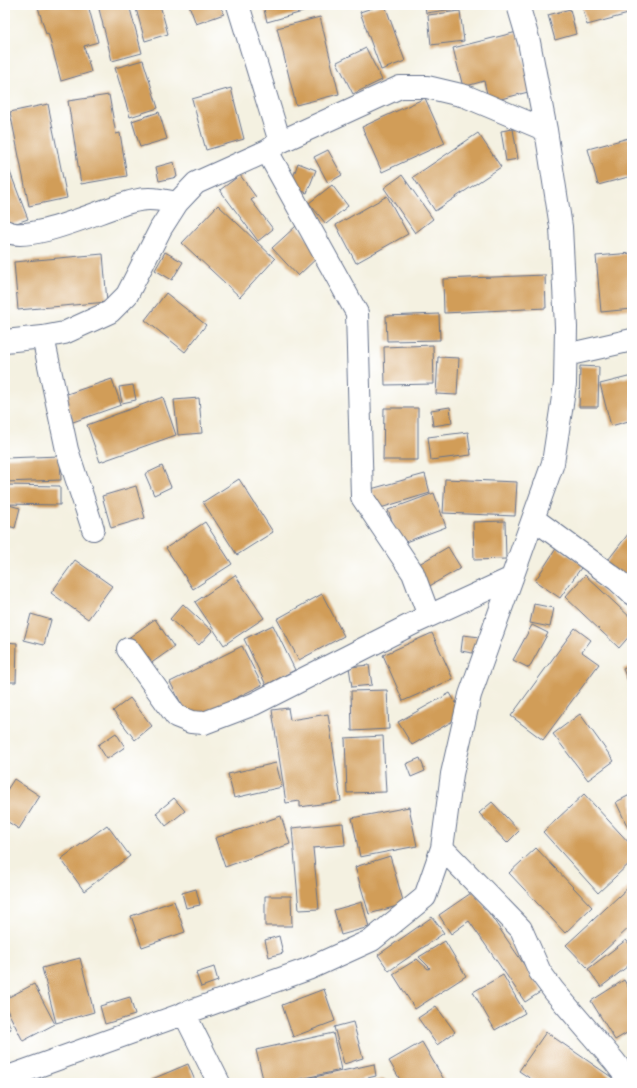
<svg xmlns="http://www.w3.org/2000/svg" width="637" height="1088" font-family="'IM FELL French Canon',serif">
  <style>
    .building { fill: #d19d58 }
    .lines { fill: none; stroke-linecap: round; stroke-linejoin: round }
    .minor-casing { stroke: #67738c; stroke-width: 24 }
    .minor { stroke: #fff; stroke-width: 22 }
  </style>
  <rect width="100%" height="100%" fill="#fff"/>
  <filter id="ink" filterUnits="userSpaceOnUse"><feTurbulence type="fractalNoise" baseFrequency=".025" numOctaves="2"/><feDisplacementMap in="SourceGraphic" scale="8" xChannelSelector="R" yChannelSelector="G"/><feConvolveMatrix kernelMatrix="1 2 1 2 8 2 1 2 1" color-interpolation-filters="sRGB"/></filter>
  <filter id="wash" filterUnits="userSpaceOnUse"><feTurbulence type="fractalNoise" baseFrequency=".012" numOctaves="4" result="noise"/><feDisplacementMap in="SourceGraphic" scale="16" xChannelSelector="R" yChannelSelector="G"/><feGaussianBlur stdDeviation="0.9" result="paint"/><feColorMatrix in="noise" values="0 0 0 0 0 0 0 0 0 0 0 0 0 0 0 0 0 1.4 0 .05"/><feComposite in="paint" operator="in"/></filter>
  <g filter="url(#wash)">
    <rect width="100%" height="100%" fill="#f4f1e1"/>
    <g id="blocks">
      <!-- building -->
      <path class="building" d="M47,5h41l10,37 -14,4 7,26 -30,9 -13,-48 -2,1 -8,-27z
        M98,5h31l13,48 -30,8z
        M135,5h25l8,29 -23,7z
        M189,5h31l4,9 -28,10z
        M263,5h41l2,6 -39,11z
        M381,5h4l20,56 -24,9 -21,-58z
        M425,5h49v1l-48,7z
        M582,5h50v8l-45,12z
        M570,9l6,25 -21,6 -7,-25z
        M460,11l4,30 -33,4 -3,-30z
        M320,17l19,77 -43,11 -19,-77z
        M517,32l15,59 -43,11 -5,-21 -21,6 -10,-39z
        M366,48l16,32 -29,14 -16,-32z
        M143,60l15,48 -28,9 -15,-49z
        M231,88l13,51 -38,11 -14,-51z
        M109,95l7,39 4,-1 7,43 -46,8 -13,-83z
        M425,98l20,45 -63,29 -20,-45z
        M48,104l19,94 -38,8 -19,-94z
        M159,112l8,27 -27,8 -8,-26z
        M513,129l5,30 -12,2 -5,-30z
        M478,133l23,34 -66,44 -22,-34z
        M632,137v39l-34,9 -10,-36z
        M328,150l14,25 -14,8 -14,-26z
        M5,159l23,60 -23,8z
        M174,162l3,15 -18,4 -3,-14z
        M298,163l18,7 -9,23 -17,-7z
        M240,175l16,22 -5,3 22,29 -15,12 -38,-51z
        M402,175l31,44 -18,14 -31,-45z
        M332,185l16,21 -22,18 -17,-21z
        M387,196l21,38 -52,29 -20,-38z
        M218,205l57,54 -35,38 -58,-54z
        M296,226l25,28 -23,22 -26,-28z
        M165,252l18,10 -11,18 -17,-10z
        M632,253v56l-31,3 -5,-56z
        M103,254l4,48 -89,8 -4,-48z
        M545,275l1,33 -102,5 -1,-34z
        M166,293l40,32 -21,27 -40,-32z
        M439,314l1,26 -53,1 -1,-25z
        M433,345l1,39 -49,1 -1,-38z
        M438,357l21,1 -2,37 -21,-1z
        M580,366l19,1 -1,40h-19z
        M632,376v44l-21,6 -11,-42z
        M112,379l9,26 -48,17 -9,-27z
        M133,385l3,15 -14,3 -3,-16z
        M163,397l13,38 -76,27 -13,-37z
        M199,398l3,35 -24,2 -4,-35z
        M450,407l2,16 -19,3 -2,-16z
        M384,408h34v52h-35z
        M468,432l3,23 -40,5 -3,-23z
        M60,456l1,24 -56,2v-24z
        M162,466l9,21 -17,8 -9,-21z
        M425,474l5,19 -53,16 -6,-20z
        M239,479l34,53 -36,23 -34,-53z
        M445,479l72,3 -2,34 -72,-3z
        M5,485l55,1v19l-55,-1z
        M136,486l9,32 -34,10 -9,-32z
        M434,493l12,34 -46,17 -12,-34z
        M5,504l15,4 -5,20 -10,-3z
        M505,521l1,38 -32,1 -1,-38z
        M205,522l27,42 -39,25 -27,-41z
        M632,529v56l-27,-21z
        M448,547l13,21 -35,20 -12,-21z
        M557,547l26,18 -23,33 -25,-17z
        M75,560l37,26 -24,33 -37,-26z
        M235,575l29,43 -40,27 -29,-43z
        M585,575l47,44v14l-13,15 -54,-51z
        M322,594l22,42 -45,24 -22,-41z
        M183,604l29,27 -13,14 -29,-26z
        M534,604l20,4 -4,19 -20,-4z
        M31,614l20,6 -7,25 -20,-5z
        M155,619l19,28 -28,20 -19,-28z
        M273,625l22,45 -29,15 -22,-46z
        M532,625l16,8 -19,35 -16,-8z
        M575,628l16,12 -9,12 17,12 -56,76 -32,-24z
        M432,633l21,46 -50,22 -20,-46z
        M463,635l17,2 -2,17 -17,-3z
        M5,642l12,1 -1,39h-11z
        M242,646l20,39 -72,36 -20,-39z
        M369,665l3,20 -20,2 -3,-20z
        M632,665v26l-9,-22z
        M387,690l2,39 -37,2 -1,-40z
        M450,693l13,22 -51,30 -14,-23z
        M130,698l22,28 -17,14 -22,-29z
        M288,708l2,12 38,-6 13,87 -41,6v-6l-14,2 -14,-93z
        M580,714l34,47 -26,19 -35,-46z
        M116,733l9,14 -18,12 -9,-14z
        M383,736l3,56 -39,1 -2,-55z
        M420,758l5,13 -14,6 -5,-13z
        M276,763l6,24 -48,11 -6,-24z
        M14,779l26,17 -21,33 -14,-9v-27z
        M584,794l48,52v15l-34,32 -55,-61z
        M632,794v34l-3,2 -13,-28z
        M174,798l11,13 -19,15 -10,-13z
        M492,802l27,29 -12,12 -28,-30z
        M409,807l8,39 -57,11 -8,-39z
        M281,816l9,28 -65,23 -10,-29z
        M343,823l2,22 -32,3 6,61 -20,1 -7,-82z
        M107,825l23,31 -46,35 -23,-32z
        M536,848l56,59 -27,26 -56,-60z
        M390,856l14,48 -35,10 -14,-47z
        M632,884v41l-45,42 -21,-22z
        M196,889l4,16 -14,3 -4,-15z
        M474,891l68,100 -17,11 -56,-81 -18,13 -12,-19z
        M265,896h26l1,30h-27z
        M174,901l11,31 -43,15 -11,-31z
        M362,902l7,25 -28,8 -7,-25z
        M432,917l12,16 -55,38 -11,-16z
        M279,936l4,17 -14,4 -4,-17z
        M626,940l6,7v16l-31,24 -13,-18z
        M445,941l21,35 -51,33 -22,-35 24,-15 11,10 2,-1 -11,-11z
        M80,958l14,54 -38,11 -14,-55z
        M214,967l4,14 -17,6 -5,-14z
        M503,975l22,38 -30,17 -22,-38z
        M624,980l8,14v36l-17,10 -24,-39z
        M34,984l21,40 -32,17 -18,-35v-7z
        M324,989l11,32 -42,16 -11,-32z
        M130,997l5,18 -30,9 -5,-18z
        M436,1006l19,26 -18,13 -19,-27z
        M5,1013l6,16 -6,2z
        M353,1022l10,36 -19,6 -10,-37z
        M546,1032l74,51h-83l-18,-12z
        M333,1033l8,37 -58,13h-19l-8,-33z
        M422,1042l24,41h-44l-13,-22z
        M188,1064l8,19h-45l-1,-3z
        M374,1064l2,12 -29,7h-45l-1,-3z
        M385,1079l1,4h-19v-1z"/>
    </g>
  </g>
  <g filter="url(#ink)">
    <use href="#blocks" fill-opacity="0" stroke="#67738c" stroke-width="1"/>
    <g class="lines">
      <defs>
        <path id="minor" d="M238,5l42,137
          M518,5l11,37 17,88 15,97 5,100 -1,57 -12,79 -83,232 -18,79 -10,74 79,81 19,43 14,19 60,70 17,22
          M267,151l90,162 5,184 51,76 16,43
          M5,231c25,14 101,-24 129,-30 15,-4 28,-1 43,2
          M43,337l24,113 26,79
          M5,341l38,-4 21,-4 46,-21 17,-17 34,-67 16,-25 19,-20 71,-32 13,-9 120,-55h27l38,9 81,34
          M566,355l66,-15
          M534,519l83,61 15,14
          M128,649l48,67 15,6 13,1 50,-19 164,-83 94,-43
          M184,1013l35,70
          M5,1078l303,-109 64,-29 53,-43 17,-49"/>
      </defs>
      <!-- minor casing -->
      <use href="#minor" class="minor-casing"/>
      <!-- minor -->
      <use href="#minor" class="minor"/>
    </g>
  </g>
  <!-- margin -->
  <rect width="637" height="1088" fill="none" stroke="#fff" stroke-width="20"/>
</svg>
